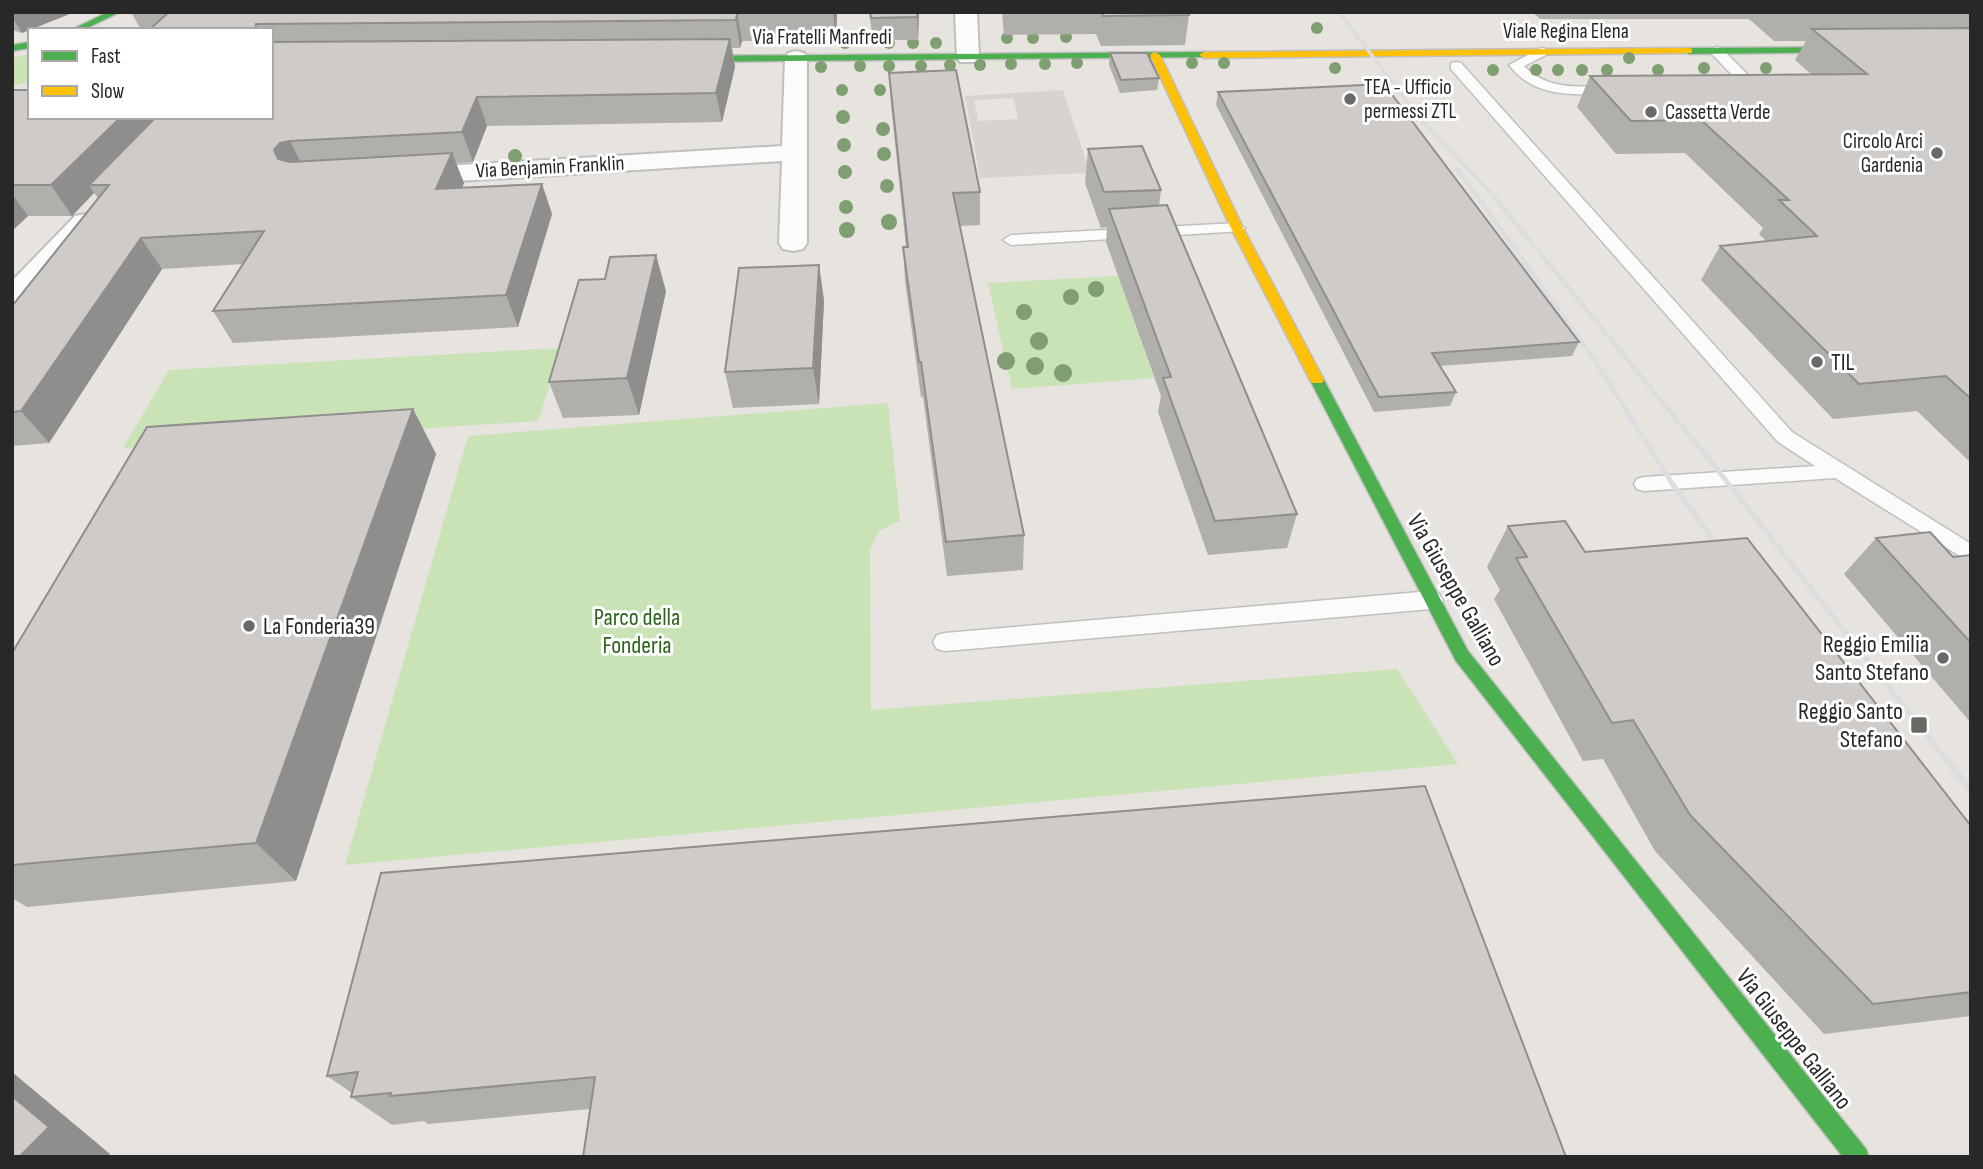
<svg xmlns="http://www.w3.org/2000/svg" width="1983" height="1169" font-family="'Sofia Sans Condensed',sans-serif">
  <style>
    .green { fill: #c9e2b6 }
    .plaza { fill: #d7d3ce; fill-rule: evenodd }
    .lines { fill: none; stroke-linecap: round; stroke-linejoin: round }
    .lane-casing { stroke: #c0bfc0; stroke-width: 3 }
    .street-casing { stroke: #c0bfc0; stroke-width: 4 }
    .fast-casing { stroke: #c0bfc0; stroke-width: 3 }
    .slow-casing { stroke: #c0bfc0; stroke-width: 3 }
    .lane { fill: #fbfbfa; fill-rule: evenodd }
    .street { fill: #fbfbfa; fill-rule: evenodd }
    .fast { fill: #4caf50; fill-rule: evenodd }
    .slow { fill: #ffc107; fill-rule: evenodd }
    .rail-far3 { stroke: #dddcde; stroke-width: 3.5 }
    .rail-far2 { stroke: #dddcde; stroke-width: 4.5 }
    .rail-far1 { stroke: #dddcde; stroke-width: 5 }
    .rail { stroke: #dddcde; stroke-width: 7 }
    .tree { fill: #7f9e72 }
    .wall { fill: #b1afac }
    .shaded-wall { fill: #908e8c }
    .building { fill: #cecbc8; stroke: #908e8c; stroke-width: 2 }
    .poi-dot { fill: #6b6968; stroke: #fff; stroke-width: 2.5 }
    .labels { text-anchor: middle; dominant-baseline: central; stroke-width: 6; stroke-linejoin: round; paint-order: stroke }
    .far-street-label { font-size: 21px; fill: #282828; stroke: #fff }
    .far-poi-label { font-size: 21px; fill: #282828; stroke: #fff; text-anchor: start }
    .poi-label { font-size: 24px; fill: #282828; stroke: #fff; text-anchor: start }
    .street-label { font-size: 24px; fill: #282828; stroke: #fff }
    .park-label { font-size: 24px; fill: #2a6519; stroke: #fff }
  </style>
  <rect width="100%" height="100%" fill="#e7e3de"/>
  <!-- green -->
  <path class="green" d="M30,54v28l-18,4v-28z
    M1118,276l36,102 -142,11 -24,-106z
    M561,348l-23,73 -415,27 46,-78z
    M888,403l12,118 -21,10 -9,18 1,161 526,-41 61,95 -1113,101 123,-429z"/>
  <!-- plaza -->
  <path class="plaza" d="M1063,90l27,83 -110,5 -15,-82zM1013,98l5,21 -40,2 -4,-21z"/>
  <g class="lines">
    <defs>
      <path id="lane" d="M1716,47l5,1 32,32 2,3 -5,8 -24,2v-6l15,-3 -32,-33z
        M1541,48l5,1v6l-22,11c25,26 59,20 92,20l7,4c-7,6 -17,4 -27,4 -34,1 -64,0 -87,-29z
        M1456,62l5,1 331,369 179,112v19l-136,-85 -191,13 -7,-2 -3,-5 3,-5 7,-2 171,-11 -37,-24 -327,-373v-6z
        M1237,223l8,5 -2,3 -232,14 -8,-5 8,-5z
        M1431,591l8,3 4,6 -4,6 -8,3 -486,42 -8,-2 -4,-7 4,-7 8,-2z"/>
      <path id="street" d="M955,12h22l2,45 -3,5h-16l-3,-5z
        M796,51l8,2 3,5v185l-4,6 -10,2 -10,-2 -4,-6 3,-82 -373,23 -9,-2 -4,-6 4,-6 9,-2 373,-22 3,-88 3,-5z
        M85,214l10,2 4,6 -4,6 -72,76 -11,3v-26l63,-65z"/>
      <path id="fast" d="M108,12h12l-37,18h-12z
        M30,42v6l-18,3v-6z
        M1853,47l5,3 -2,2 -167,2 -5,-3 5,-3z
        M1204,52l3,1v4l-526,5 -5,-3 5,-3z
        M1317,376l7,4 144,271 398,498 3,8h-26l-387,-496 -146,-281z"/>
      <path id="slow" d="M1689,48l3,1v4l-488,5 -5,-3 5,-3z
        M1155,52l5,3 83,173 81,152 -2,3h-10l-2,-3 -79,-152 -81,-173z"/>
    </defs>
    <!-- lane casing -->
    <use href="#lane" class="lane-casing"/>
    <!-- street casing -->
    <use href="#street" class="street-casing"/>
    <!-- fast casing -->
    <use href="#fast" class="fast-casing"/>
    <!-- slow casing -->
    <use href="#slow" class="slow-casing"/>
    <!-- lane -->
    <use href="#lane" class="lane"/>
    <!-- street -->
    <use href="#street" class="street"/>
    <!-- fast -->
    <use href="#fast" class="fast"/>
    <!-- slow -->
    <use href="#slow" class="slow"/>
    <!-- rail-far3 -->
    <path class="rail-far3" d="M1339,12l82,108 71,74
      M1456,168l19,26"/>
    <!-- rail-far2 -->
    <path class="rail-far2" d="M1474,192l120,167 52,83
      M1490,192l205,250"/>
    <!-- rail-far1 -->
    <path class="rail-far1" d="M1645,440l26,42 54,74
      M1694,440l253,321"/>
    <!-- rail -->
    <path class="rail" d="M1946,759l25,32"/>
  </g>
  <!-- trees -->
  <g class="tree">
    <circle cx="1317" cy="28" r="6"/>
    <circle cx="1066" cy="37" r="6"/>
    <circle cx="1007" cy="38" r="6"/>
    <circle cx="1033" cy="38" r="6"/>
    <circle cx="845" cy="43" r="6"/>
    <circle cx="889" cy="43" r="6"/>
    <circle cx="913" cy="43" r="6"/>
    <circle cx="936" cy="43" r="6"/>
    <circle cx="1629" cy="58" r="6"/>
    <circle cx="1077" cy="63" r="6"/>
    <circle cx="1192" cy="63" r="6"/>
    <circle cx="1224" cy="63" r="6"/>
    <circle cx="1011" cy="64" r="6"/>
    <circle cx="1045" cy="64" r="6"/>
    <circle cx="950" cy="65" r="6"/>
    <circle cx="980" cy="65" r="6"/>
    <circle cx="860" cy="66" r="6"/>
    <circle cx="889" cy="66" r="6"/>
    <circle cx="921" cy="66" r="6"/>
    <circle cx="821" cy="67" r="6"/>
    <circle cx="1335" cy="68" r="6"/>
    <circle cx="1704" cy="68" r="6"/>
    <circle cx="1766" cy="68" r="6"/>
    <circle cx="1493" cy="70" r="6"/>
    <circle cx="1536" cy="70" r="6"/>
    <circle cx="1558" cy="70" r="6"/>
    <circle cx="1582" cy="70" r="6"/>
    <circle cx="1607" cy="70" r="6"/>
    <circle cx="1658" cy="70" r="6"/>
    <circle cx="842" cy="90" r="6"/>
    <circle cx="880" cy="90" r="6"/>
    <circle cx="843" cy="117" r="7"/>
    <circle cx="883" cy="129" r="7"/>
    <circle cx="844" cy="145" r="7"/>
    <circle cx="884" cy="154" r="7"/>
    <circle cx="515" cy="156" r="7"/>
    <circle cx="845" cy="172" r="7"/>
    <circle cx="887" cy="186" r="7"/>
    <circle cx="846" cy="207" r="7"/>
    <circle cx="889" cy="222" r="8"/>
    <circle cx="847" cy="230" r="8"/>
    <circle cx="1096" cy="289" r="8"/>
    <circle cx="1071" cy="297" r="8"/>
    <circle cx="1024" cy="312" r="8"/>
    <circle cx="1039" cy="341" r="9"/>
    <circle cx="1006" cy="361" r="9"/>
    <circle cx="1035" cy="366" r="9"/>
    <circle cx="1063" cy="373" r="9"/>
  </g>
  <!-- wall -->
  <path class="wall" d="M12,12l10,21 -10,-3z
    M131,12h706l-1,28 -94,1 -2,7h-8l3,19 -13,55 -235,4 -14,36 -17,1 8,20 -2,5 80,-4 10,30 -34,113 -285,16 -20,-32 30,-47 -81,5 -113,174 -37,3v-140l86,-108 -4,-5 -22,23h-44l-16,15v-141l18,27h241v-87h-130z
    M869,12h50l-1,28h-45z
    M1002,12h186l1,3 -4,30 -84,1 -5,-12 -92,1z
    M1532,12h439v451l-54,-52 -84,8 -132,-139 19,-34 46,-5 -7,-7 4,-6 -78,-75 -69,1 -39,-47 13,-31 222,-1 -17,-15 11,-19h-32l-25,-22h-209z
    M1110,53l49,25 -2,12 -37,3 -11,-28z
    M889,73l91,119v33l-20,1 64,309 -1,35 -76,6 -24,-179h-2l-16,-116 -2,-34h3l-15,-142z
    M1218,92l361,250 -7,14 -132,10 16,26 -6,14 -76,6 -158,-307z
    M1088,149l73,41 -2,16 138,308 -10,34 -79,7 -50,-143 3,-16 -55,-154 1,-15 -6,1 -16,-45z
    M819,265l5,36 -5,103 -86,4 -8,-36z
    M666,291l-27,124 -76,3 -14,-36z
    M413,409l23,45 -140,427 -269,26 -15,-9v-245z
    M1508,526l77,26 386,274v190l-147,18 -169,-183 -52,-92 -20,2 -89,-162 6,-9 -13,-23z
    M1876,538l77,19 18,-2v168l-127,-149z
    M1425,786l-835,323 -162,15 -4,-3 -32,4 -41,-28 1,-4 -25,-17z"/>
  <!-- shaded-wall -->
  <path class="shaded-wall" d="M12,12h63l-53,21 -10,-16z
    M833,12h4l-1,28z
    M917,12h2l-1,28 -1,-23z
    M737,13l5,28 -2,7 -4,-28z
    M730,39l5,28 -13,55 -6,-29z
    M477,97l10,29 -14,36 -11,-30z
    M121,117h47l-79,68 5,8 -22,23 -21,-31z
    M290,141l15,30 -11,18 -20,-39 6,-7z
    M452,153l12,30 -15,37 -13,-31z
    M542,184l10,30 -34,113 -12,-32z
    M12,194l16,22 -16,15z
    M141,238l21,31 -113,174 -28,-32z
    M656,255l10,36 -27,124 -12,-37z
    M819,265l5,36 -5,103 -6,-36z
    M413,409l23,45 -140,427 -40,-38z
    M12,1072l98,82 -3,3h-88l-7,-61z"/>
  <!-- building -->
  <path class="building" d="M169,12h664l-96,1 -1,7 -480,4 -1,6h-106z
    M870,12h47v5l-46,1z
    M1102,12h86l1,3 -86,1z
    M1971,28v371l-25,-23 -87,8 -139,-138 97,-10 -38,-36h10l-88,-80 -70,1 -41,-45 277,-2 -55,-45z
    M730,39l-14,54 -239,4 -15,35 -172,9 -10,2 -6,7 4,9 12,3 162,-9 -16,36 106,-5 -36,111 -293,16 51,-80 -123,7 -120,173 -9,1v-106l97,-121h-20l67,-68h115v-75z
    M1110,53h37l12,25 -38,2z
    M956,70l24,122 -27,1 71,342 -78,7 -25,-180h-2l-16,-115h5l-19,-174z
    M1384,84l195,258 -147,11 24,39 -77,5 -161,-305z
    M12,90h18v27h91l-70,68h-39z
    M1142,146l19,44 -57,2 -16,-43z
    M1167,205l130,309 -82,7 -52,-143 8,-1 -62,-168z
    M656,255l-29,123 -78,4 30,-102 26,-1 5,-22z
    M819,265l-6,103 -88,4 14,-104z
    M413,409l-157,434 -244,22v-212l135,-226z
    M1565,521l20,31 162,-14 224,288v166l-98,12 -183,-189 -57,-95 -21,3 -96,-165 11,-1 -19,-31z
    M1930,532l23,25 18,-2v88l-95,-105z
    M1425,786l141,371h-983l12,-80 -205,19 1,-3 -40,4 7,-25 -31,4 54,-203z
    M12,1096l37,31 -30,30h-7z"/>
  <!-- markers -->
  <g class="poi-dot">
    <circle cx="1350" cy="99" r="7"/>
    <circle cx="1651" cy="112" r="7"/>
    <circle cx="1937" cy="153" r="7"/>
    <circle cx="1817" cy="362" r="7"/>
    <circle cx="249" cy="626" r="7"/>
    <circle cx="1943" cy="658" r="7"/>
    <rect x="1910" y="716" width="18" height="18" rx="3.5"/>
  </g>
  <g class="labels">
    <!-- far-street labels -->
    <g class="far-street-label">
      <text x="1566" y="31">Viale Regina Elena</text>
      <text x="822" y="37">Via Fratelli Manfredi</text>
      <text transform="translate(550 167) rotate(-3)">Via Benjamin Franklin</text>
    </g>
    <!-- far-poi labels -->
    <g class="far-poi-label">
      <text x="1364" y="87">TEA - Ufficio<tspan x="1364" dy="24">permessi ZTL</tspan></text>
      <text x="1665" y="112">Cassetta Verde</text>
      <text x="1923" y="141" text-anchor="end">Circolo Arci<tspan x="1923" dy="24">Gardenia</tspan></text>
    </g>
    <!-- poi labels -->
    <g class="poi-label">
      <text x="1831" y="362">TIL</text>
      <text x="263" y="626">La Fonderia39</text>
      <text x="1929" y="644" text-anchor="end">Reggio Emilia<tspan x="1929" dy="28">Santo Stefano</tspan></text>
      <text x="1903" y="711" text-anchor="end">Reggio Santo<tspan x="1903" dy="28">Stefano</tspan></text>
    </g>
    <!-- street labels -->
    <g class="street-label">
      <text transform="translate(1456 590) rotate(60)">Via Giuseppe Galliano</text>
      <text transform="translate(1794 1039) rotate(52)">Via Giuseppe Galliano</text>
    </g>
    <!-- park labels -->
    <g class="park-label">
      <text x="637" y="617">Parco della<tspan x="637" dy="28">Fonderia</tspan></text>
    </g>
  </g>
  <!-- border -->
  <rect width="1983" height="1169" fill="none" stroke="#282828" stroke-width="28"/>
  <!-- legend -->
  <rect x="28" y="28" width="245" height="91" fill="#ffffff" stroke="#a9a9a9" stroke-width="2"/>
  <rect x="42" y="51" width="35" height="10" fill="#4caf50" stroke="#a9a9a9" stroke-width="2"/>
  <text x="91" y="63" font-size="21" fill="#282828">Fast</text>
  <rect x="42" y="86" width="35" height="10" fill="#ffc107" stroke="#a9a9a9" stroke-width="2"/>
  <text x="91" y="98" font-size="21" fill="#282828">Slow</text>
</svg>
